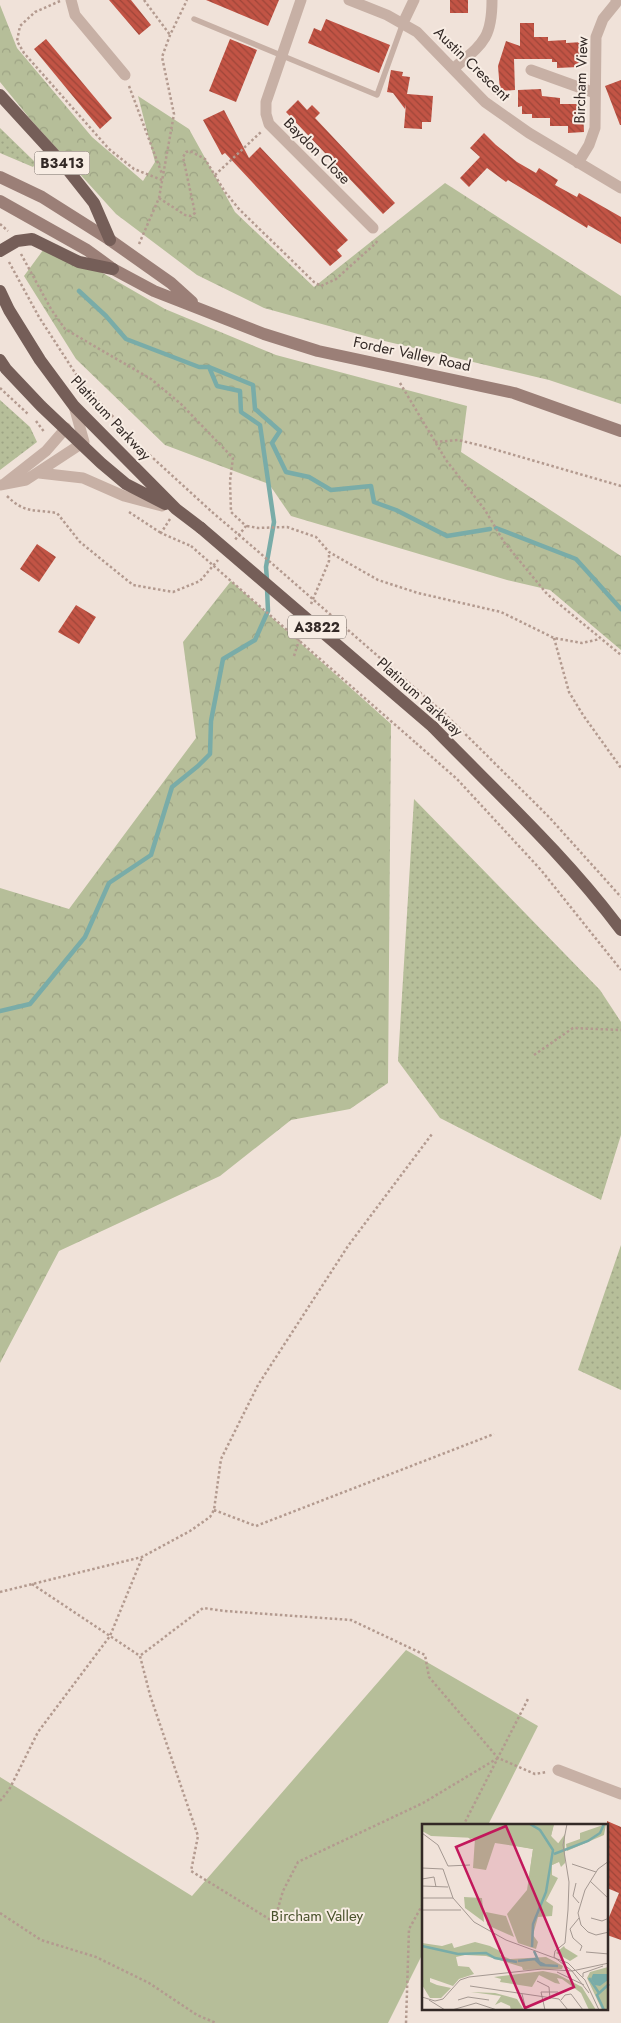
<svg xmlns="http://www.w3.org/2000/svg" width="621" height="2023" font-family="Jost,sans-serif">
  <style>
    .grass { fill: url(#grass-dots) }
    .forest { fill: url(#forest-crowns) }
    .park { fill: #b6be99 }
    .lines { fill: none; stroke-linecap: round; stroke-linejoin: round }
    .stream { stroke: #79aca8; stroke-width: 4.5 }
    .building { fill: url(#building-back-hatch) }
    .path { stroke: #b39a8f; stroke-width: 2.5; stroke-dasharray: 2.5 2.5; stroke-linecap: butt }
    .lane { stroke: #c7b0a5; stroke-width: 5.5 }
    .street { stroke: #c7b0a5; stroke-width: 11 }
    .secondary { stroke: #9b7f77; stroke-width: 12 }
    .primary { stroke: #755e58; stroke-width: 12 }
    .path-bridge { stroke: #b39a8f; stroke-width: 2.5; stroke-dasharray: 2.5 2.5; stroke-linecap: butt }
    .primary-bridge { stroke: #755e58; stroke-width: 12 }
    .labels { text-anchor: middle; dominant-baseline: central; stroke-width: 4; stroke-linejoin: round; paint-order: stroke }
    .shield { fill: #f8ede4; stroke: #6e645f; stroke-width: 1 }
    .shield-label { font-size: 14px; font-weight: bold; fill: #332926 }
    .street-label { font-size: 15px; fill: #332926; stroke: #f8ede4 }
    .park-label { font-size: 15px; fill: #48512b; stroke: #f8ede4 }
    .inset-river { fill: none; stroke: #79aca8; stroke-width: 2.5 }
    .inset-road { fill: none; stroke: #a49891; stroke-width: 1 }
    .view { fill: #c2185b; fill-opacity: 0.15; stroke: #c2185b; stroke-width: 2.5 }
    .inset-edge { fill: none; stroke: #332926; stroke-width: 2.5 }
  </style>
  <defs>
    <pattern id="grass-dots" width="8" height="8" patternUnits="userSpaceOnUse" patternTransform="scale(1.25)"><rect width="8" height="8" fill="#b6be99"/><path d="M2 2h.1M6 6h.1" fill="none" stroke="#9da384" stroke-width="1.8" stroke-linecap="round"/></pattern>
    <pattern id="forest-crowns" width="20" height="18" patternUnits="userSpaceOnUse" patternTransform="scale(1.25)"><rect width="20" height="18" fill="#b6be99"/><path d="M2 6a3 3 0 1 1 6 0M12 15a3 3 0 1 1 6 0" fill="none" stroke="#9da384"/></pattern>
    <pattern id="building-back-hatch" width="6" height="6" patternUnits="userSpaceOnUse" patternTransform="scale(1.25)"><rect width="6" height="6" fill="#c25445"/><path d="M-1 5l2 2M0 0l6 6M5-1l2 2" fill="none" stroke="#9e4639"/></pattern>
  </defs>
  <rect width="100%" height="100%" fill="#f0e2d9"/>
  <!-- grass -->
  <path class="grass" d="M0,128l36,35 -3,4 -33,-14z
    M0,400l30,27 7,15 -37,28z
    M414,799l186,191 21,32v113l-20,65 -161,-82 -42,-57z
    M621,1245v145l-43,-20z"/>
  <!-- forest -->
  <path class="forest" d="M0,5l17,43 75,89 51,44 12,-19 -17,-66 51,33 46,83 79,75 131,-104 176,113v108l-72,-24 -173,-41 -112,-31 -67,-33 -81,-61 -85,-94 -31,-38z
    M49,242l116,67 111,46 191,51 -6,46 160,104v94l-71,-60 -43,-10 -216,-64 -22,-32 -104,-39 -89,-86 -52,-83z
    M231,581l160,143 -3,359 -38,26 -59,11 -71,56 -161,75 -59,112v-475l69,21 127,-171 -13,-96z"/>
  <!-- park -->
  <path class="park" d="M406,1650l132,76 -50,99 -64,1 -1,127 -35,70h-388v-246l192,119z"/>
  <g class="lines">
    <!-- stream -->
    <path class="stream" d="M79,291l27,25 20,23 73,28h10l44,18 2,24 25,22 -8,12 14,29 23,5 22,13 40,-4 3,16 22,8 51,26 43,-7
      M209,367l8,19 23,5 1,21 19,13 14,97 -8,45 1,13
      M496,528l80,31 45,50
      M0,1011l30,-7 55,-67 24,-54 42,-28 21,-68 26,-21 12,-12 1,-33 12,-62 32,-19 13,-29 -1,-23"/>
  </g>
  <!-- building -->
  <path class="building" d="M109,0h22l20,25 -12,10z
    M206,0h73l-11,26z
    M450,0h18v13h-18z
    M326,19l64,26 -11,28 -71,-30 6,-15 7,3z
    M520,23h14v14h14v4l18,-1v3l17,-1 1,23h-6v2l-21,1v-6h-5v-3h-38l1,31 -15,1 -2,-25 8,-25 14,5z
    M46,39l66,79 -12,11 -66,-80z
    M230,39l27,11 -21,52 -27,-11z
    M391,70l12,2 -1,4 8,1 -3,17 26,2 -2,26h-9v7l-18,-1 2,-24 -1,5 -12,-16 -6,-1z
    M621,80v45h-1l-15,-39z
    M541,89l1,7 18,2v6h18v6h5l1,22 -16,1v-7h-18v-8h-18v-4h-10v-8l-4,1v-17z
    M298,100l9,10 5,-5 8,8 -5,5 80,85 -12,11 -97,-102z
    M224,110l25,48 11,-11 88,93 -11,10 5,6 -12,10 -105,-113 -3,2 -19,-35z
    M484,133l12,12 21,17 19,11 3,-5 19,12 -3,5 22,12 2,-4 42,24v27l-33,-19 -1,3 -79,-48 -2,2 -19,-14 -18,19 -9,-9 20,-21 -10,-9z
    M37,544l19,13 -17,25 -19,-13z
    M76,605l20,12 -17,27 -21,-12z
    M607,1821l14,6v113l-14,-5v-13l12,-29 -12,-5z"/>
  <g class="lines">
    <!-- path -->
    <path class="path" d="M144,0l26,35
      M60,1l-25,11 -15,14 -3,15 7,12 85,96 25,20 28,11
      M129,86l33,88
      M215,175l46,-43
      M159,198l26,17 6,1 4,-3 -12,-56 3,-5 4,-1 15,8 20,33 14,17 75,73 7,4 15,-7 40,-36 2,-4
      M0,224l8,7
      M139,244l20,-46 15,-84 -12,-57 8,-22 17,-35
      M21,254l30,55 14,20 86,50 30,25 52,54 -3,23 1,31 15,14 -12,15
      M9,262l30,55 42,65 61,66 70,64
      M400,383l46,77 39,50 19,32 43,52 74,61
      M0,388l28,26
      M36,421l9,12
      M435,442l23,-2 25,6 138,40
      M7,496c18,18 27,13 50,17l23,29 53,43 40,7 27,-11 18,-21
      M129,512l32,21
      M170,519l-9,14 30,13
      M247,526l11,2 29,-1 29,10 13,15 49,28 40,13 83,19 53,26 28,5 18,-4
      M311,604l18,-43v-9
      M554,638l15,54 14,23 38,53
      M294,656l8,-25
      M444,713l105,104 72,80
      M416,743l41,36 84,91 80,100
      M534,1055l39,-27 48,2
      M214,1510l42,16 238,-92
      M32,1584l108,72 10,39 48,141 -7,35 83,51 9,-31 15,-29 125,-59 75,-45
      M0,1592l142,-35 48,-26 20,-14 4,-7 7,-51 37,-74 90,-139 84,-112
      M141,1655l62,-47 22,3 126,9 74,35 4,22 69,81 37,16 12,-2
      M0,1801l9,-11 29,-58 72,-96 32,-78
      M463,1826l66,-129
      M0,1913l41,27 55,17 53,26 48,32 19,8
      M406,2023l3,-94 15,-27"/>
    <!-- lane -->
    <path class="lane" d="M194,19l183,76 26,-72"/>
    <!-- street -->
    <path class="street" d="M71,0l4,15 50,60
      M301,0l-35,102v12l3,10 104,104
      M349,0l38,15 30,17 68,70 44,31 92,55
      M403,23l11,-23
      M453,69c29,-25 39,-29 39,-69
      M531,70l64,23
      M578,163l11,-18 6,-17 1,-91 7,-18 13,-16v-3
      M39,473l44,5 41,18 38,10
      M4,484l42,-33 20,-23
      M0,485l26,-5 58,-38 -10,-36
      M558,1770l63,24"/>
    <!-- secondary -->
    <path class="secondary" d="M0,177l42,20 68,43 61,43 21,19
      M0,201l87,49 26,19 41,22 110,43 54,17 196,42 107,38"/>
    <!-- primary -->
    <path class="primary" d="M0,95l64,70 30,38 16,37
      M0,251l17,-10 15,-2 47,23 34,7
      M0,291l9,19 31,50 34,46 102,103 25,19
      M0,360l6,9 35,37 60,57 25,21 39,20
      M433,727c64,66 133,129 188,203"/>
    <!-- path-bridge -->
    <path class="path-bridge" d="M212,512c78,66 154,135 232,201
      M191,546l225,197"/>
    <!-- primary-bridge -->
    <path class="primary-bridge" d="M201,528l232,199"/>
  </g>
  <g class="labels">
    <!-- shield labels -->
    <g class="shield">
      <rect x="34.5" y="151.5" width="55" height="23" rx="4"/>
      <rect x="288" y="615.5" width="58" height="23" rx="4"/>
    </g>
    <g class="shield-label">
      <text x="62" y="163">B3413</text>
      <text x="317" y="627">A3822</text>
    </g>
    <!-- street labels -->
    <g class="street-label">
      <text transform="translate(472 64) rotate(44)">Austin Crescent</text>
      <text transform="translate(581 80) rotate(-88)">Bircham View</text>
      <text transform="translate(317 151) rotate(45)">Baydon Close</text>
      <text transform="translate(412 354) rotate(12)">Forder Valley Road</text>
      <text transform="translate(111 418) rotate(47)">Platinum Parkway</text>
      <text transform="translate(420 697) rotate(42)">Platinum Parkway</text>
    </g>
    <!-- park labels -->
    <g class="park-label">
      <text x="317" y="1916">Bircham Valley</text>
    </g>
  </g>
  <!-- overview -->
  <g transform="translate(422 1824)">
    <rect width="186" height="186" fill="#f0e2d9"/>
    <path d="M42,73l18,1 2,24 -19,-14zM64,88l20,4 8,21 -27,-12zM142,122l1,2 13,8 -8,5 -14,-8zM8,158l7,3 14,3 -10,10h-11z" fill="#b6be99"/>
    <path d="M32,0l89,5 11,-5 -3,12 9,9v16l-8,4v10l6,3 -12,23 7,5 -1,10 -14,1 -5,18 5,7 -2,7 -18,-6 -11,-29 20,-24 6,-41 -58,-11 -5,1zM184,0l-2,11 -37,16 -1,-7 14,-5v-6zM53,118l15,4 10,5v4l10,4 36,-2 17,9 -1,3 -39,1 -1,-3 -36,-11 -21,-1 -9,2 2,9 11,1 5,7 -15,5 -6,7 -23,-8v20l-8,-13v-42l20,3 10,-3 2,5zM121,147l14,3 25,13 14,23h-7l-8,-17 -19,-14 -5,-1 3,6 -5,-1 -16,-8 -7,12 -32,-5 1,-3 -7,-2zM49,168l24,1 22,6 7,11h-13l-1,-4 -9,-4 -6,3 6,-9z" fill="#b6be99"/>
    <path d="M0,0h132l-3,12 6,9 8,-11v29l-4,4 -2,-5 -7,3v10l-23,2 4,-28 -38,-6 -9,27 -13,-2 2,-30 -44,-2 -9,-5zM186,143v43h-6l-15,-32 3,-6z" fill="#b6be99"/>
    <path d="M171,150h15v6l-8,6 -5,-1 -4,-6z" fill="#79aca8"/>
    <path class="inset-river" d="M108,0l10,6 13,20 -7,42 -13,32 -1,23M132,30l34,-13 12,-8 4,-9M0,122l36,8 28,-1 9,5 22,4M112,127l5,11 6,3M96,137l17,-2 6,6 17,1M167,154l10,15M182,186l-7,-15 12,-11"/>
    <path class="inset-road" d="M0,9l16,12 10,21M187,37l-11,8 -13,21 -7,23 3,12 7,7 8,3 13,-3M150,40l24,8M26,42l22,-1M0,44l21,1 10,29 21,24 32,18 62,23 17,17 14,30M0,55l12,-2 2,10M168,57l19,18M154,59l-3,13 6,7M0,62l26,1M0,74h31M0,86h39M157,94l-9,11 3,9 9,8 -2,5M169,94l11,3 7,-3M164,128l23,2M132,133l1,-6 10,-8 3,-33 1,-28 -6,-37 4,-21M132,133l18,14 17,22M135,148l27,13M161,153v-4l20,-7M115,157l12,6 1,12M48,162l89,13 9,11M100,170l4,16M0,173l13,4 8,-2 17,-19 9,-3 73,-8 30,2 37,-8M7,176l16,10M36,176l10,-3 21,3M139,176l4,-5 6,-1 12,16M30,186l24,-7 21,7M123,186l-4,-18h17"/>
    <path class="view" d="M84,2l68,161 -49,21 -69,-161z"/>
    <rect width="186" height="186" class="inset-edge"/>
  </g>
</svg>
